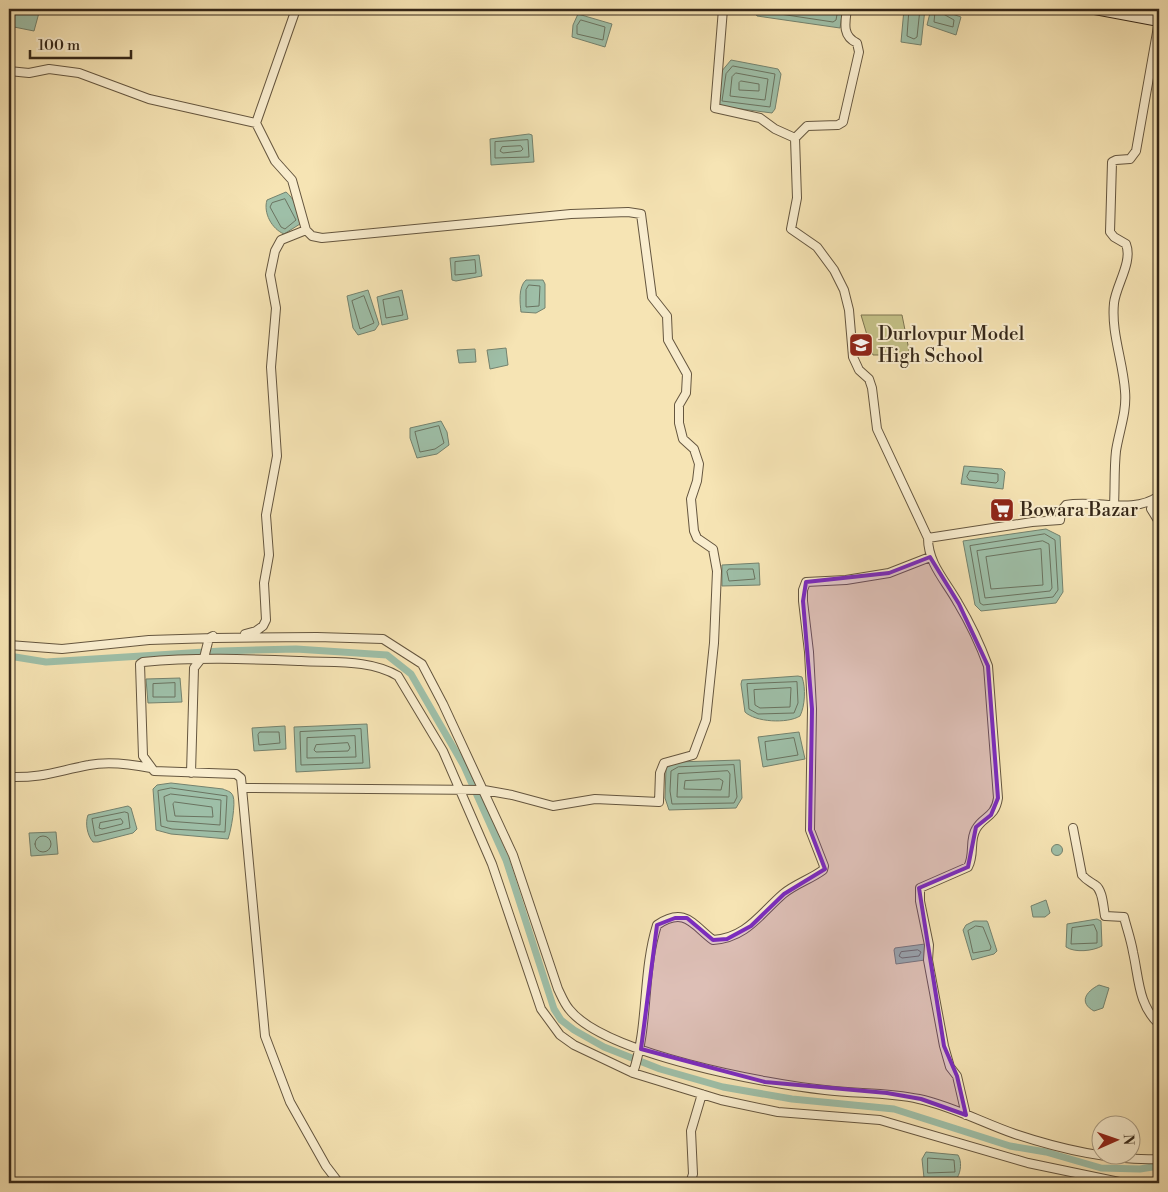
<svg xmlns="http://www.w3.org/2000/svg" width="1168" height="1192" font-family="'Libre Bodoni',serif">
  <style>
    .green { fill: #c4c187; stroke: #7c7450 }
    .water { fill: #9ebfa8; stroke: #74826e }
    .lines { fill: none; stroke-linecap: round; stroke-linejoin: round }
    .shore { stroke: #6a7360; stroke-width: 1 }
    .canal { stroke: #9ebfa8; stroke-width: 7 }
    .street-casing { stroke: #65563f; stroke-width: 10 }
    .secondary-casing { stroke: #352718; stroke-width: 12 }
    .street { stroke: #f9edce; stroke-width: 8 }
    .secondary { stroke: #f9edce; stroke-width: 10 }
    .marked { fill: #7b2cbf; fill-opacity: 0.2; stroke: #7b2cbf; stroke-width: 4; stroke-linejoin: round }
    .labels { text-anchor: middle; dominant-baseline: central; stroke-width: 4; stroke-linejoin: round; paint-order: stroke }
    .poi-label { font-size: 19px; fill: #352718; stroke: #f9edce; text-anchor: start }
  </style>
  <rect width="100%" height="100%" fill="#f6e4b4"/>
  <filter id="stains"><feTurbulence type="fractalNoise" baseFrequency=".004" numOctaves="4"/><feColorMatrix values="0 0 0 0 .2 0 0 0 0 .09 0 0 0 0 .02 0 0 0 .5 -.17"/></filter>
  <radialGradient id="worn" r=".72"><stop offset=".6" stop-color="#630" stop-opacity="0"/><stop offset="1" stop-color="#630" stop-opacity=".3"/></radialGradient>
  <!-- green -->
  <path class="green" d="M861,315h41l8,40h-37z"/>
  <!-- water -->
  <path class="water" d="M13,9h27l-6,22 -25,-5z
    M753,9h90l-3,19 -83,-12z
    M904,9h21l-4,36 -20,-3z
    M931,9h7l23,8 -5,18 -29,-10z
    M578,14l34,10 -7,23 -33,-10 1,-12z
    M731,60l47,9 3,5 -6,35 -3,4 -54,-7 3,-34z
    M529,134l3,1 2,27 -43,3 -1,-26z
    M286,192c7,5 16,22 14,32l-16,10c-12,-5 -21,-21 -17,-34z
    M479,255l3,21 -26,5 -4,-1 -2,-22z
    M526,280h17l2,4v24l-9,5 -15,-1c-1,-9 -3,-25 5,-32z
    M368,290l11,34 -4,6 -17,5 -5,-7 -6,-32z
    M402,290l6,29 -26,6 -5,-28z
    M506,348l2,17 -18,4 -3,-19z
    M475,349l1,13 -17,1 -2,-13z
    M441,421l6,11 2,13 -12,9 -20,4 -7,-20v-10z
    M964,466l38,3 3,3 -2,17 -42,-5z
    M1046,529l14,7 3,56 -7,11 -75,8 -6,-6 -12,-64z
    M759,563l1,22 -38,1v-21z
    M798,676l4,1c4,11 3,29 -2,39 -13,8 -45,6 -55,-4l-4,-28 1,-4z
    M180,678l2,24 -34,1 -2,-24z
    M367,724l3,44 -74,4 -2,-45z
    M285,726l1,23 -32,2 -2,-23z
    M799,732l6,27 -42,8 -5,-30z
    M740,760l2,38 -6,10 -67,2 -4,-12 1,-30 11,-6z
    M171,783l52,6c4,2 8,2 10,7 3,7 -2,35 -5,43l-57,-5 -15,-4 -3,-41 4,-4z
    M128,806l3,2 6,21 -4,4 -35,9h-5c-6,-7 -8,-19 -5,-27z
    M56,832l2,22 -27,2 -2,-23z
    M1051.5 850a5.5 5.5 0 1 1 11 0a5.5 5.5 0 1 1-11 0Z
    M1046,900l4,13 -5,4h-12l-2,-11z
    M1097,919l4,2 1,25c-9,5 -27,7 -36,1l1,-23z
    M974,921h13l1,2 9,28 -3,3 -22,6 -9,-30 3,-5z
    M925,944v16l-29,4 -2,-14 1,-2z
    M1099,985l10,3 -6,20 -9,3c-15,-8 -9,-19 5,-26z
    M926,1152l32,3c4,6 3,17 -1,23h-33l-2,-19z"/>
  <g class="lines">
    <!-- shore -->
    <path class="shore" d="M757,9l3,2 73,11 3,-2 2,-11
      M909,9l-2,27 7,3 3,-2 3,-28
      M938,11l16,9 -1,7 -19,-5 1,-10z
      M581,20l24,7 -2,13 -26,-6v-8z
      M733,66l42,8 -5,33 -48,-6 4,-27z
      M736,73l32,6 -3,21 -35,-4 2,-19z
      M741,81l18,3v7l-20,-1v-7z
      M528,140l1,17 -34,1v-16z
      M521,146l2,3 -2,2 -18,2 -3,-2 2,-4z
      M285,199l11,21 -11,9 -4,-2 -11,-20 2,-4z
      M475,260l1,13 -21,2v-13z
      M529,285l11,1 -1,20 -13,1v-17z
      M364,296l10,27 -14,6 -8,-28z
      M399,297l4,18 -17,3 -3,-18z
      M439,426l5,17 -9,6 -15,3 -5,-20z
      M970,471l28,3v7l-2,2 -27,-3 -2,-3z
      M1045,534l10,6 3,50 -5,7 -70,8 -3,-2 -10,-57z
      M1043,541l6,3 3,44 -2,3 -65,7 -8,-47z
      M1041,549l2,36 -52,4 -5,-32z
      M729,569h24l2,10 -26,2 -2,-9z
      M797,682l1,21 -4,10 -36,1 -9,-5 -2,-25z
      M175,683v14h-22v-13z
      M791,688l-1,19 -30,1 -5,-3 -1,-15z
      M361,729l2,34 -62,2 -1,-33z
      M260,732h19l1,11 -21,2 -1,-10z
      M355,736l1,21 -49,1v-20z
      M794,738l4,17 -31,5 -2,-18z
      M348,743l2,5 -2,3 -32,1 -2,-2 2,-5z
      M734,765l3,32 -3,6 -62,1 -2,-13 1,-20 7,-4z
      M728,771l2,3 -1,23h-52l1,-23z
      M720,779l3,2 -2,9 -37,-1 1,-8z
      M171,788l56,8 -2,36 -53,-3 -11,-3 -3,-35z
      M171,794l50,6 -1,25 -53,-4 -3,-24z
      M175,802l37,5 1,10 -38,-1 -2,-12z
      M125,812l3,1 2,15 -35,8 -3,-17z
      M121,819l2,3 -1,2 -20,5 -3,-1 1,-5z
      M35 844a8 8 0 1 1 16 0a8 8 0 1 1-16 0Z
      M1094,925l3,7v11l-26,1 1,-16z
      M976,926l7,1 8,20 -1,3 -17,3 -5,-22z
      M918,950l3,2 -2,4 -17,2 -3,-2 2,-4z
      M928,1158l26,2 1,12 -27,1z"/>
    <!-- canal -->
    <path class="canal" d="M9,656l37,6 175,-11 75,-2 91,6 24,19 53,92 42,94 48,149 7,11 13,10 30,17 56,22 63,18 69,12 102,10 116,37 36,6 55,16 39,1 19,-3"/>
    <defs>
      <path id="street" d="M296,9l-40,114 19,38 17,19 14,50 6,6 10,2 249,-24 57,-2 13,2 11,83 15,19 1,24 19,34 -1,19 -7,12v18l4,16 11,10 5,15 -2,17 -6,18 3,32 3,7 16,11 4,22 -3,72 -8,77 -13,35 -29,8 -4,10 -1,29 -64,-3 -42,7 -41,-11 -28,-5 -242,-2 23,248 25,66 36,64 13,17
        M723,9l-8,99 45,10 15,11 20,9 2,60 -6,31 26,18 17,23 10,20 5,20 4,47 6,13 10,9 3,9 5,41 51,109 104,-16 28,-2 1,-9 5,-6c30,-6 66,10 93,-9
        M9,71l20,2 20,-4 30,4 70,26 107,24
        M795,138l12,-12 31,-1 5,-3 16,-70 -2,-9c-15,-7 -12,-20 -10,-34
        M1154,499l-3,10 8,13
        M1114,505c1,-17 0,-36 2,-54 3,-20 11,-39 9,-60 -2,-30 -14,-58 -11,-88 2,-18 19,-41 12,-59l-12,-7 -4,-5 2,-70 4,-2 14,-1 6,-8 23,-130
        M928,538c0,26 18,43 30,65 12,20 22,41 30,63l10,132c-3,20 -15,18 -22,31 -7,11 -1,26 -8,38l-48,21v13l9,44 -1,15 16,86 6,21 7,9 9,39
        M245,634l11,-3 7,-5 3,-6 -2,-37 5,-28 -3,-40 11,-59 -6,-89 5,-59 -6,-33 5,-24 6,-11 25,-10
        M9,645l53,4 87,-9 65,-2 103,-1 66,2 39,25 21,40 70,151 45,134c3,6 6,14 11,20 35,45 198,75 256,81 32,4 62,2 94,9 33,7 64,24 96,35 45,15 96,27 144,25
        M204,658l5,-20 4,-2
        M191,773l3,-105 7,-9
        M9,777c34,1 48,-6 80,-12 19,-4 42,-1 62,3
        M242,788l-1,-10 -5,-4 -82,-3 -11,-15 -3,-92 3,-2c53,-5 104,-3 158,-1 31,2 69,-2 97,15l45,75 49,113 49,145 19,26 14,10 59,28 88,27 57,12 102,8 148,43 96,20
        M1073,828l9,47c4,5 7,6 13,10 8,5 8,21 10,31l19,1c3,12 7,23 9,35 6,26 5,53 26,72
        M633,1073c16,-48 9,-100 24,-148 28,-19 36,0 56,15 33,-2 47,-26 70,-46 12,-10 28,-15 40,-24l1,-4 -14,-36 2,-121 -3,-57 -6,-51v-11l3,-8 40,-2 43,-7 41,-16
        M684,1183l7,-3 2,-6 -2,-43 11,-37"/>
      <path id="secondary" d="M1095,9l64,12"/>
    </defs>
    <!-- street casing -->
    <use href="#street" class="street-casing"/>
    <!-- secondary casing -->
    <use href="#secondary" class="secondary-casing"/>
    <!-- street -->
    <use href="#street" class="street"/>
    <!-- secondary -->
    <use href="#secondary" class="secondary"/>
  </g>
  <!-- marked area -->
  <path class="marked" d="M930,557l29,47 29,62 10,132 -7,17 -15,12 -8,40 -49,21 25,158 13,30 9,39 -45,-16 -34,-6 -122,-11 -124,-33 16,-124 18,-7h12l26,22 14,-1 24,-13 33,-32 41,-25 -15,-39 2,-121 -9,-108 3,-19 83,-9z"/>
  <!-- icons -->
  <defs>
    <symbol id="school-square" viewBox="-11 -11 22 22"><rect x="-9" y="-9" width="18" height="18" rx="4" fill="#8f2418" stroke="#f9edce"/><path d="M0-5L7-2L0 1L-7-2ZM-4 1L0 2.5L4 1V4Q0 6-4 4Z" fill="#fff"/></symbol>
    <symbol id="supermarket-square" viewBox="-11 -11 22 22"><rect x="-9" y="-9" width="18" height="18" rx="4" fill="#8f2418" stroke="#f9edce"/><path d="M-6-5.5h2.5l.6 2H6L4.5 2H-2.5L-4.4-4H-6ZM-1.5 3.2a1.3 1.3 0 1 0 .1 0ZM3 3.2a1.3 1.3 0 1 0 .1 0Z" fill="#fff"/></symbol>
  </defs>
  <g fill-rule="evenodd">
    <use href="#school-square" x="847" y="331" width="28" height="28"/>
    <use href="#supermarket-square" x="988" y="496" width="28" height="28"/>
  </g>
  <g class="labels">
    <!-- poi labels -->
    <g class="poi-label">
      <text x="878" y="334">Durlovpur Model<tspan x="878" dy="22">High School</tspan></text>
      <text x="1020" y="510">Bowara Bazar</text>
    </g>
  </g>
  <!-- margin -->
  <rect width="1168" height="1192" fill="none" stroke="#f6e4b4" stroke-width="30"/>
  <rect x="10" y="10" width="1148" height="1172" fill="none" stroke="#352718" stroke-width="2.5"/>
  <rect x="15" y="15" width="1138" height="1162" fill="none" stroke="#352718"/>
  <!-- north arrow -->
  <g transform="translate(1116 1140) rotate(88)"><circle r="24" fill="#f9edce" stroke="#ab9e85"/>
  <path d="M0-4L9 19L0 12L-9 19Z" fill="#8f2418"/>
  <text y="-8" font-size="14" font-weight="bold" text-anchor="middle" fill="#352718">N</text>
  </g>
  <!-- scale -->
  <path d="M30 50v8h101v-8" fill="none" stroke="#352718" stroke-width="2.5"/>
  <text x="38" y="50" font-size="15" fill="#352718" stroke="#f9edce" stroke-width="4" paint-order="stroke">100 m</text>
  <rect width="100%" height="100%" filter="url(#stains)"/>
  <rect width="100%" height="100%" fill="url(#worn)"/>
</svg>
